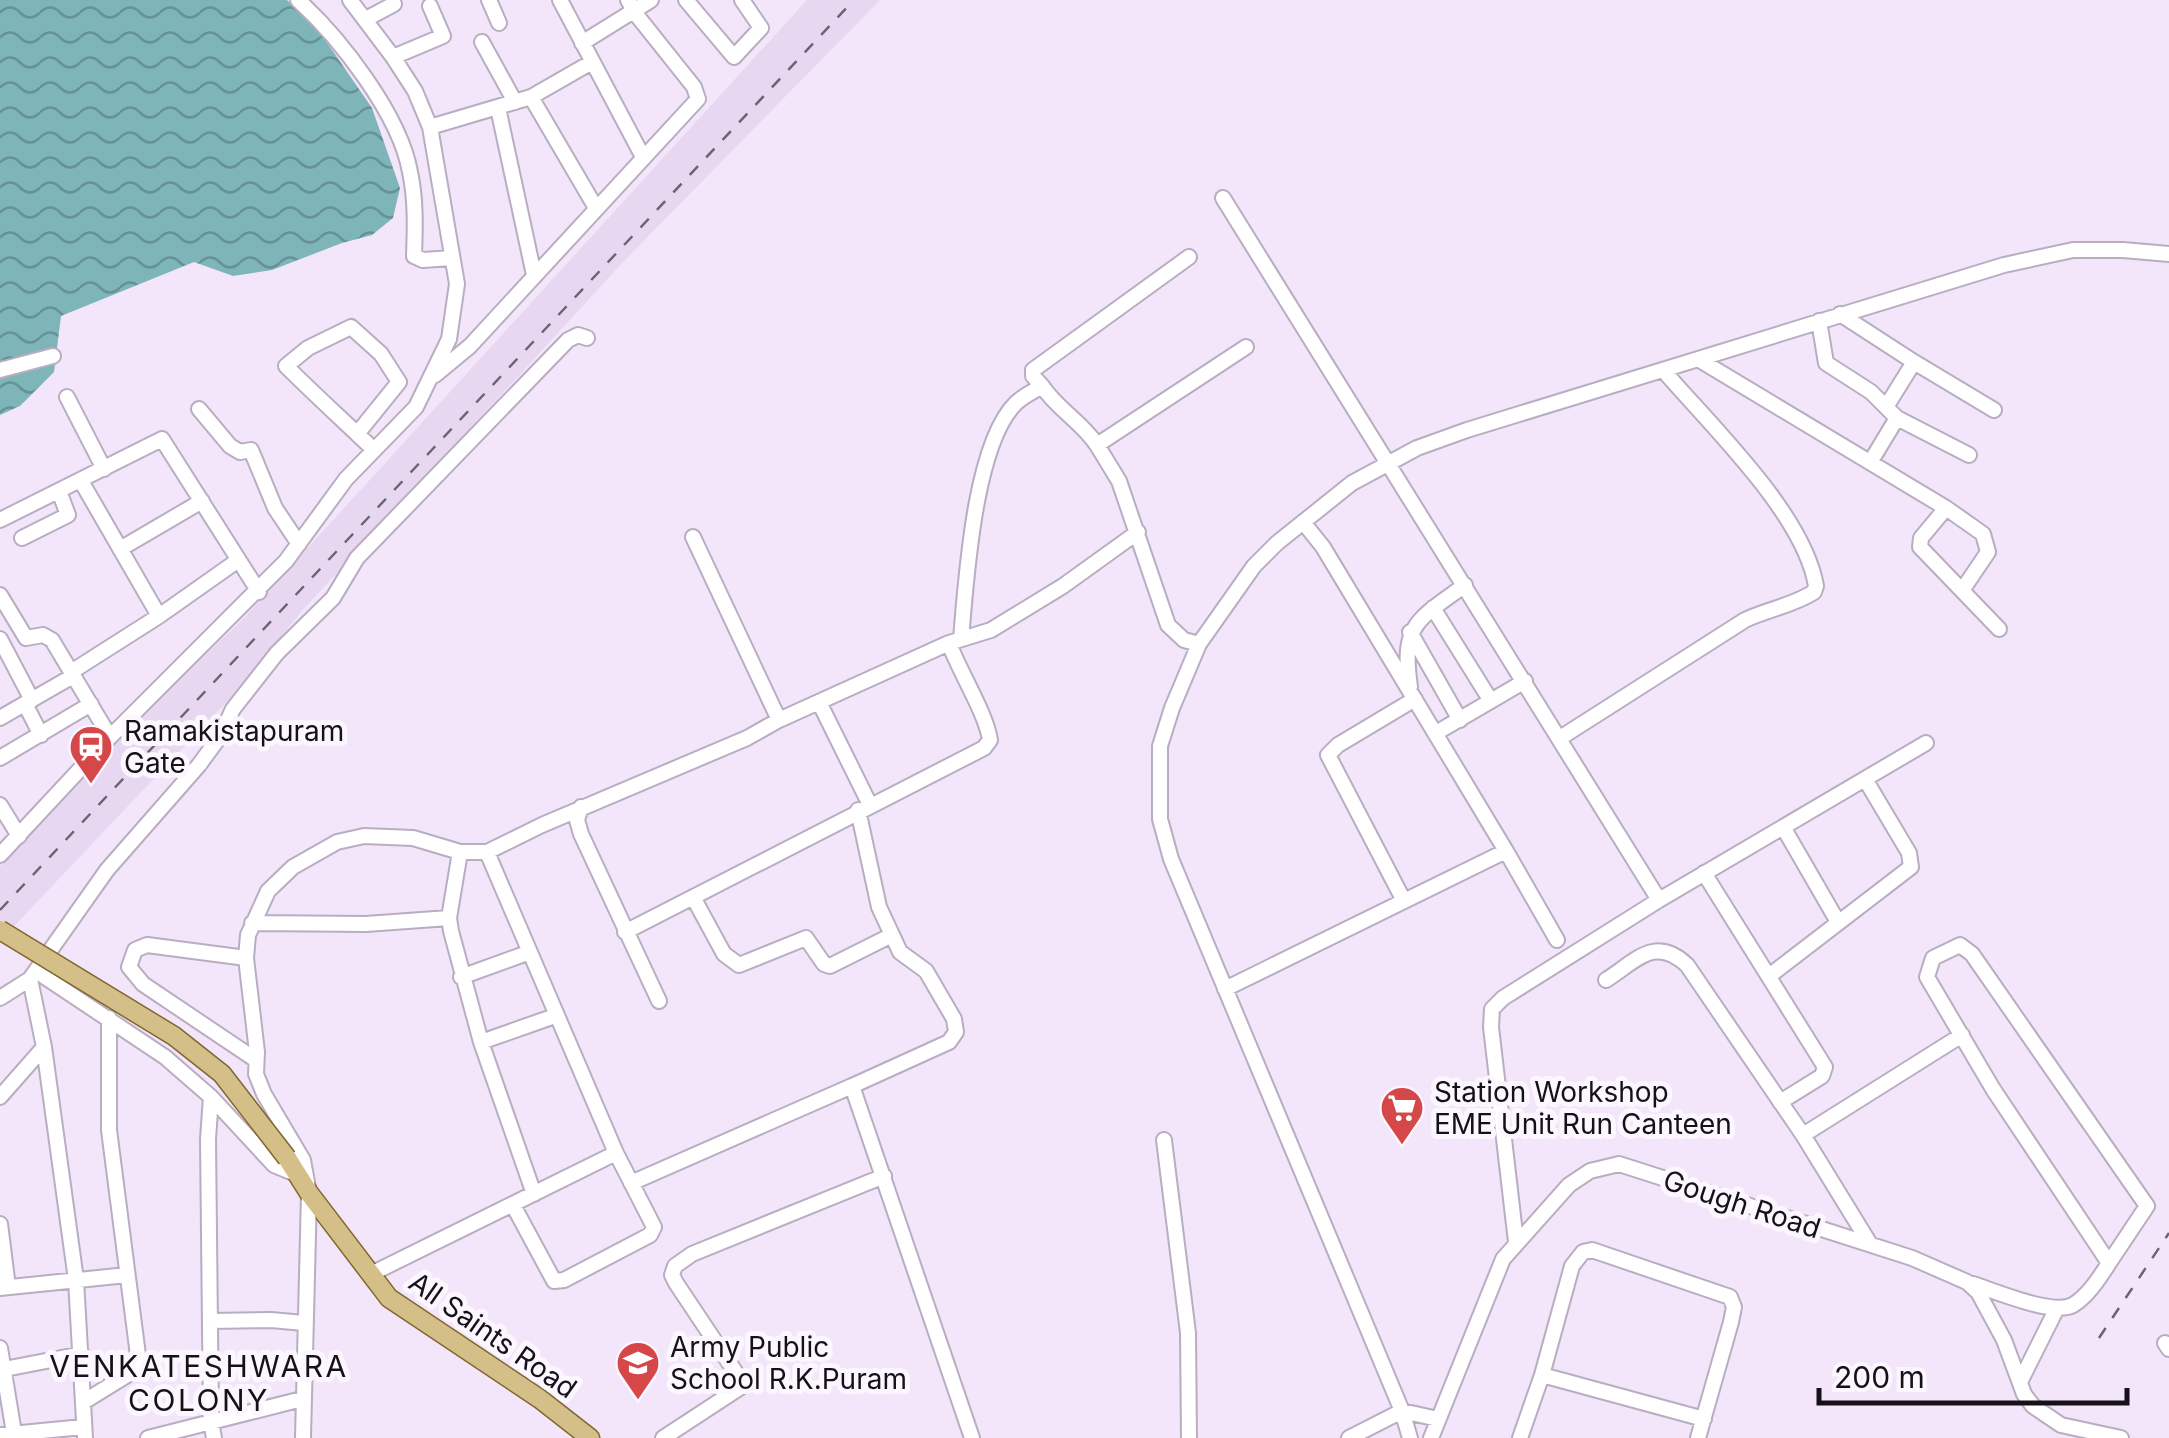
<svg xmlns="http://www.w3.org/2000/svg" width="2169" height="1438" font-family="Inter,sans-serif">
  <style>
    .built { fill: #e7d7f1 }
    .water { fill: url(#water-waves) }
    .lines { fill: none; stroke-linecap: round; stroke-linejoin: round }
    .minor-casing { stroke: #b9adc0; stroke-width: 18 }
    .major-casing { stroke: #7f672d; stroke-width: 21 }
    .minor { stroke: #fff; stroke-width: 14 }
    .major { stroke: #d4bf88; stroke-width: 18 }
    .rail { stroke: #6b636f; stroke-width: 2.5; stroke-dasharray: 12 12; stroke-linecap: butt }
    .major-bridge-casing { stroke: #7f672d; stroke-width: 21; stroke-linecap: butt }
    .major-bridge { stroke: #d4bf88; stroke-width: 18 }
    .labels { text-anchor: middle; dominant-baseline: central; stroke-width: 10; stroke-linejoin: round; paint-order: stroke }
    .poi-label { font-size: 28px; fill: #161118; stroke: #fcf7ff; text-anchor: start }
    .street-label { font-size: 28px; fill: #161118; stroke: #fcf7ff }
    .neighbourhood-label { font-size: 30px; letter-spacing: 2.5px; fill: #161118; stroke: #fcf7ff }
  </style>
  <defs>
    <pattern id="water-waves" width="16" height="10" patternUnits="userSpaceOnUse" patternTransform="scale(2.5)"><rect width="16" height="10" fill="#7eb5b8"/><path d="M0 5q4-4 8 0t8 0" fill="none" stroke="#669295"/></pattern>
  </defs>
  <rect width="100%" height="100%" fill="#f3e6fa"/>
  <!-- built -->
  <path class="built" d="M807,0h73l-254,259 -325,353 -65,80 -236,249v-75l104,-115 140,-133z"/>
  <!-- water -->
  <path class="water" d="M0,0h287l30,28 55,80 28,80 -7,30 -21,17 -30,8 -70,27 -39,6 -39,-14 -133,54 -7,56 -34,34 -20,9z"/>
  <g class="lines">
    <defs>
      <path id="minor" d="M298,0c42,38 102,115 112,172 6,28 5,56 4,84l9,4 29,-2
        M489,0l10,23
        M560,0l83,157
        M686,0l48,57 27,-29 -19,-28
        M366,19l28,-15
        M482,42l33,60
        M582,43l69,-43
        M393,57l50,-21 -13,-30
        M531,97l65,111
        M498,108l36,167
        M430,127l101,-30 61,-35
        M1223,198l436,702
        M1840,314l74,48 -28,45
        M1819,321l7,42 45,29 26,26 -26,43
        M1698,359l248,149 37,26 5,18 -25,37
        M1914,362l80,48
        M0,370l53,-14
        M435,375l35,-29 228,-247 -4,-12 -59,-74 -7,-13
        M1042,386c16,24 39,35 55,59l149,-98
        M67,397l37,72
        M199,409l31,37 10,6 11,-2 24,58 24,36
        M1897,418l72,37
        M357,434l42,-52 -18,-28 -30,-27 -43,21 -22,18c29,29 59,56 88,84
        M1097,445l22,36 49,144 16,15 15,4
        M81,481l78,135
        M1946,508l-25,30 -1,9 79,82
        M0,520l162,-81 97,153
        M693,537l86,183
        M22,538l46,-23 -9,-24
        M120,549l82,-48
        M0,595l26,43 17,-3 9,5 58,97
        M1433,608l58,93
        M1410,632l50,88
        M0,639l32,61
        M961,639c5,-58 13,-195 55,-236 7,-7 18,-12 26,-17l-9,-10v-6l156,-113
        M71,672l88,-56 78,-55
        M1410,687c-9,-63 7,-67 55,-102
        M819,702l51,103
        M25,704l16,31
        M0,718l73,-42
        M1436,733l89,-52
        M1560,738l185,-118c23,-11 47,-14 69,-28l2,-6c-12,-72 -105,-160 -153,-216
        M0,758l91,-54
        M0,805l19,31
        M581,807l-4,13 4,14 78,167
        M1783,827l55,95
        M1506,851l51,89
        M460,852l-11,66 2,13 30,111 53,152
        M487,852l129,301 38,74 -4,8 -86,45 -10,1 -41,-76
        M0,855l110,-118 176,-176 60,-82 70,-72 33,-68 8,-55 -27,-157 -15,-36 -22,-34 -43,-57
        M1704,873l121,194 -3,9 -42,26
        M693,897l31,57 15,11 67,-27 18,26 6,2 62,-31
        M1404,901l-76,-146 10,-10 77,-46
        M252,923l114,1 83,-6
        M625,932l359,-184 6,-8c-4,-27 -30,-67 -41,-97
        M246,958l-99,-13 -12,5 -6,17 14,17 113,76
        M36,971l129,86 46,40 63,68 24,10
        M1769,976l142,-109 -2,-14 -44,-74
        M461,977l69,-25
        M30,979l14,68 32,233 9,158
        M1606,980c30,-19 49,-45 81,-15l116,170 67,109
        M1225,989l281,-138 -183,-304 -20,-25
        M0,998l30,-19 77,-109 92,-105 22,-30 12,-26 44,-56 56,-55 24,-40 211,-218 10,-5 9,3
        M481,1042l74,-26
        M852,1086l97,-44 7,-10 -2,-13 -28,-48 -26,-19 -21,-45 -21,-97
        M0,1097l44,-50
        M211,1097l-3,42 3,282 3,17
        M1803,1135l159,-100
        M1164,1140l24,193 1,105
        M631,1183l221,-97 120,352
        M0,1224l8,63
        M1516,1242l-25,-215 1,-18 11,-11 156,-98 267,-157
        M371,1274l245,-121
        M1973,1284c22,7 80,32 100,21 15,-9 27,-28 36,-42l38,-57 -175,-252 -12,-9 -27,13 -6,19 66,112 116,174
        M0,1288l127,-13
        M210,1321l61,-1 33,3
        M2165,1343l4,6
        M0,1348l14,85
        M0,1370l82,-16
        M1542,1375l162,44
        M2020,1382l37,-74
        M85,1401l47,-29 7,-9 -30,-233v-112
        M0,1435l83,-8
        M148,1438l154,-39
        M303,1438l6,-245 -6,-33 -39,-66 -8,-20 1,-22 -11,-94 2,-23 20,-44 25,-24 44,-25 27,-6 49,2 47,14h27l55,-27 205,-87 32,-18 170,-77 42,-13 72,-44 75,-54
        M663,1438l81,-53 -68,-102 -4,-8 3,-9 17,-12 192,-78
        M1349,1438l53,-27 36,8
        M1410,1438l-8,-27 -231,-552 -11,-40v-73l12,-38 27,-64 55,-78 23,-23 75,-60 65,-35 50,-18 537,-165 69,-15h50l46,4
        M1431,1438l72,-179 66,-74 21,-14 29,-7 293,94 55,24 11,10 26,48 20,54 9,12 28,19 60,13
        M1520,1438l22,-63 30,-109 11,-14 9,-2 138,47 4,10 -3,15 -33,116"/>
      <path id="major" d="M287,1158l22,35 80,105 151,101 50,39"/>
    </defs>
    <!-- minor casing -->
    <use href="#minor" class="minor-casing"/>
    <!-- major casing -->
    <use href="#major" class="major-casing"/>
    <!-- minor -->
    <use href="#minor" class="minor"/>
    <!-- major -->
    <use href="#major" class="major"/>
    <!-- rail -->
    <path class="rail" d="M0,910l854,-910
      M2099,1338l70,-105"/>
    <defs>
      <path id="major-bridge" d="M0,930l174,106 48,38 65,84"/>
    </defs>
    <!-- major-bridge casing -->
    <use href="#major-bridge" class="major-bridge-casing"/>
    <!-- major-bridge -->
    <use href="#major-bridge" class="major-bridge"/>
  </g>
  <!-- icons -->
  <defs>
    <symbol id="station-pin" viewBox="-11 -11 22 30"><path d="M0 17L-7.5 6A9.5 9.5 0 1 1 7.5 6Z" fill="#d64749" stroke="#fcf7ff"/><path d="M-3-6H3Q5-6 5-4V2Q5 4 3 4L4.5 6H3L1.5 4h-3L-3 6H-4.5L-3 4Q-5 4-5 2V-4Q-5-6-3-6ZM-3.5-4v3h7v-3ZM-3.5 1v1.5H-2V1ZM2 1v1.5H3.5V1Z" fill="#fff"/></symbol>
    <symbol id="supermarket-pin" viewBox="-11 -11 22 30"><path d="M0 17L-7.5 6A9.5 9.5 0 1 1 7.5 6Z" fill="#d64749" stroke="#fcf7ff"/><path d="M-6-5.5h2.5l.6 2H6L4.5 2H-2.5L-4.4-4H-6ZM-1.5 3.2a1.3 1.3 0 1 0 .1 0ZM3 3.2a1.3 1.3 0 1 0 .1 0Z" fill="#fff"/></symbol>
    <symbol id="school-pin" viewBox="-11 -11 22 30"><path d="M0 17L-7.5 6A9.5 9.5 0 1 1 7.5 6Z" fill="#d64749" stroke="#fcf7ff"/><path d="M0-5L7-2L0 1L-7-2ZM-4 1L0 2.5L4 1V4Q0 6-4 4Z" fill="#fff"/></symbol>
  </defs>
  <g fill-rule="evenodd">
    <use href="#station-pin" x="66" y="722" width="50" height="68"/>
    <use href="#supermarket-pin" x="1377" y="1083" width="50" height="68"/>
    <use href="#school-pin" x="613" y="1338" width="50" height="68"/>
  </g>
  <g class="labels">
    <!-- poi labels -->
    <g class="poi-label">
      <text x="124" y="731">Ramakistapuram<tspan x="124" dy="32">Gate</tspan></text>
      <text x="1434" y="1092">Station Workshop<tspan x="1434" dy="32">EME Unit Run Canteen</tspan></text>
      <text x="670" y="1347">Army Public<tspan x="670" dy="32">School R.K.Puram</tspan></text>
    </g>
    <!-- street labels -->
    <g class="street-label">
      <text transform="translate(1742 1204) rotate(18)">Gough Road</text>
      <text transform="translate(493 1335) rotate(35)">All Saints Road</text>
    </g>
    <!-- neighbourhood labels -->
    <g class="neighbourhood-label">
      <text x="199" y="1366">VENKATESHWARA<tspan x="199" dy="34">COLONY</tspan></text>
    </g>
  </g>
  <!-- scale -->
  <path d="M1819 1388v15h308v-15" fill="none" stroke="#161118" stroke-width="5"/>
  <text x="1834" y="1388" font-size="30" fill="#161118" stroke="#fcf7ff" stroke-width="8" paint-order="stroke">200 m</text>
</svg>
